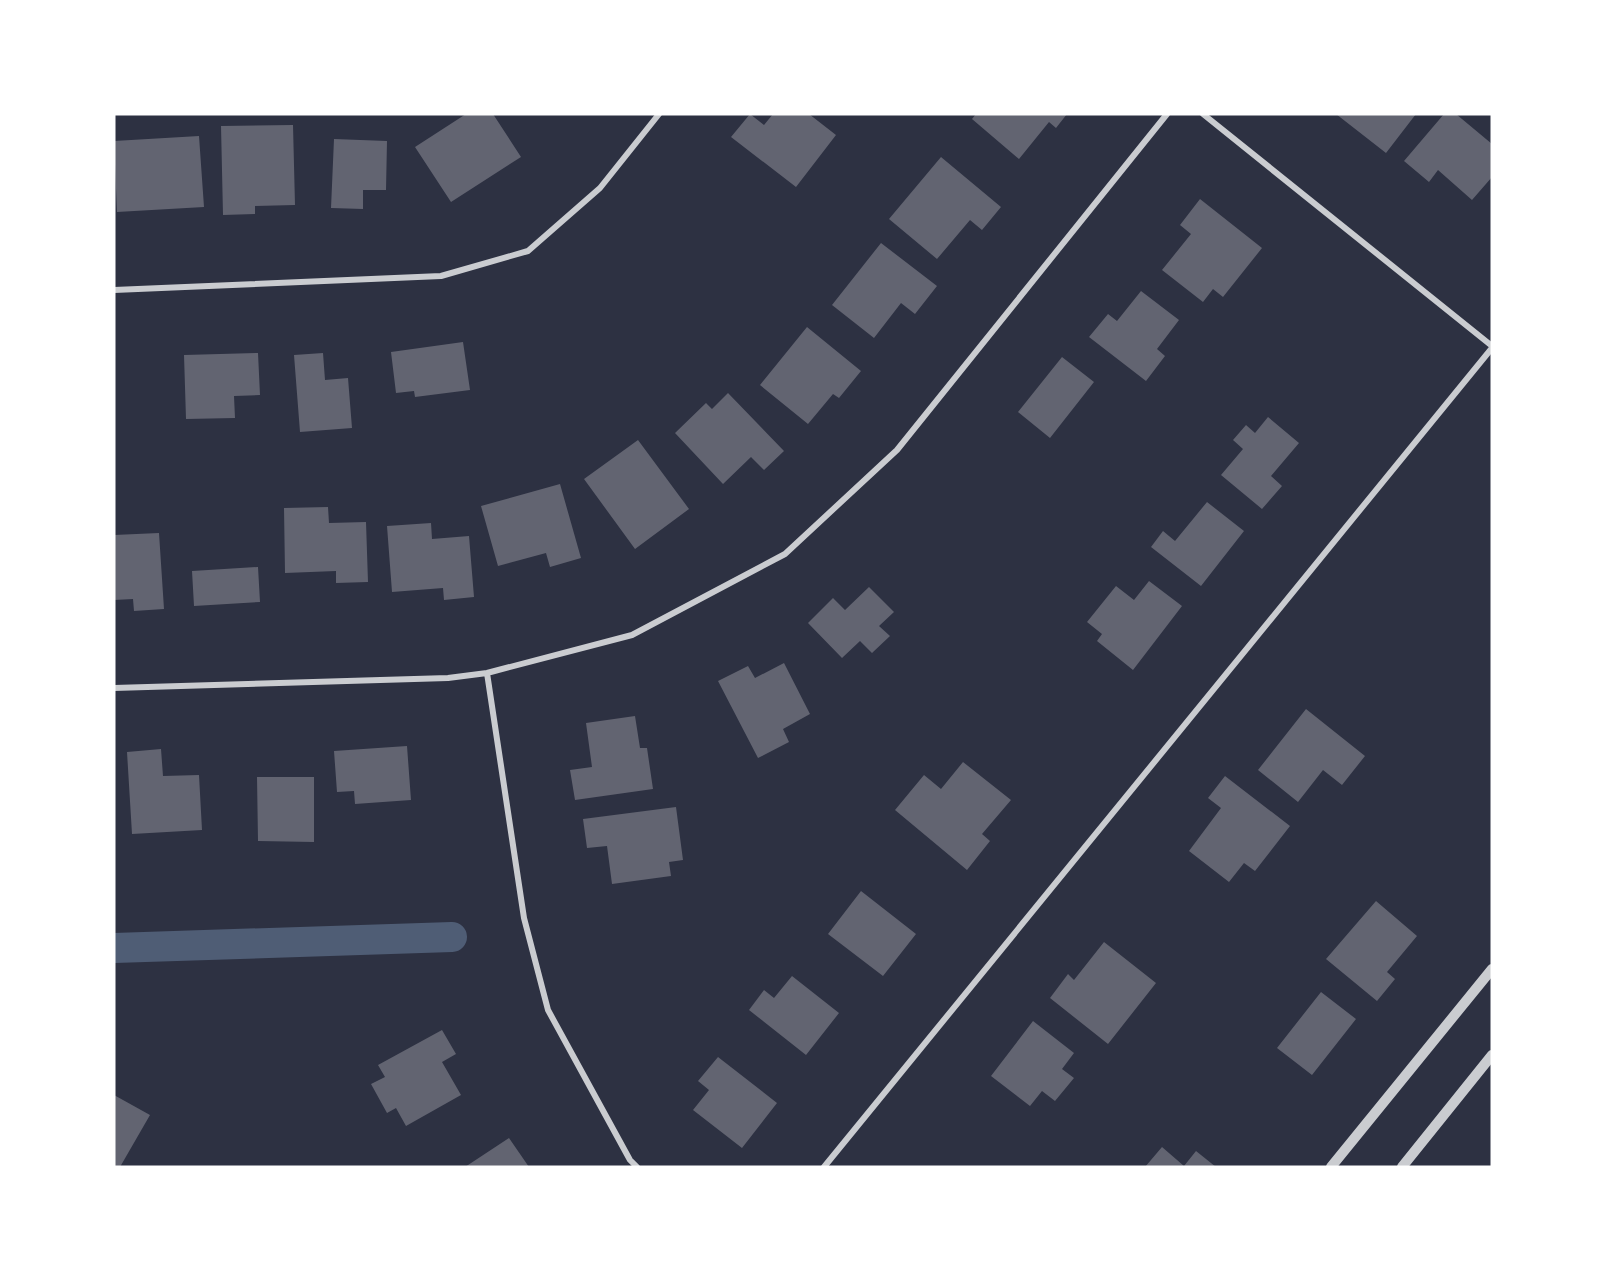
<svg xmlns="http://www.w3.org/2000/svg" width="1606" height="1281" font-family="'PT Sans Narrow',sans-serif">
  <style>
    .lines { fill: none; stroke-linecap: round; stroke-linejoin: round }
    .canal { stroke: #4f5d75; stroke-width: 30 }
    .building { fill: #626471 }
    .minor { stroke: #caccd0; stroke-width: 6 }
    .tertiary { stroke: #caccd0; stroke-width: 10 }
  </style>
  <rect width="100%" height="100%" fill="#2d3142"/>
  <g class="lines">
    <!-- canal -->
    <path class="canal" d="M114,948l338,-11"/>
  </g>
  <!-- building -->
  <path class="building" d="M466,114h27l28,43 -70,45 -36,-55z
    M750,114l14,11 9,-11h36l27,21 -40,52 -65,-50z
    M976,114h91l-11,14 -7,-6 -30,37 -47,-40z
    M1336,114h80l-30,39z
    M1444,114h12l36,30v33l-20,23 -34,-30 -9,12 -25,-21z
    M293,125l2,80 -40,1v8l-32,1 -2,-89z
    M199,136l5,71 -87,5 -3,-71z
    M334,139l53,2 -1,49h-23v19l-32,-1z
    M941,157l60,50 -19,23 -12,-10 -33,39 -48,-40z
    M1200,199l62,49 -39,49 -10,-8 -10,13 -41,-32 29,-36 -11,-9z
    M881,243l56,43 -22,28 -14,-11 -27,35 -42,-33z
    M1141,291l38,29 -22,29 8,7 -19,25 -57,-44 19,-23 9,7z
    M807,327l54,44 -22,27 -6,-4 -25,30 -48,-39z
    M463,342l7,48 -55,7 -1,-6 -18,2 -5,-41z
    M258,353l2,42 -26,1 1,22 -49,1 -2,-64z
    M323,353l2,27 23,-2 4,50 -52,4 -6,-77z
    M1062,357l32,25 -44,56 -32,-26z
    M728,393l56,58 -20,19 -13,-13 -28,27 -48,-51 31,-30 6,6z
    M1268,417l31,26 -28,33 11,10 -20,23 -41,-34 22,-26 -10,-9 13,-15 9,8z
    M638,440l51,69 -54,40 -51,-70z
    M560,484l21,74 -31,9 -4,-14 -48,13 -17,-60z
    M1207,502l37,29 -43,55 -50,-39 12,-16 12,10z
    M328,507l1,16 37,-1 2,60 -32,1v-12l-51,2 -1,-65z
    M431,523l1,16 37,-3 5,61 -30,3 -1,-12 -51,4 -5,-66z
    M159,533l5,76 -30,2 -1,-12 -19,1v-65z
    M258,567l2,35 -66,4 -2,-35z
    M1149,581l33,25 -49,64 -36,-29 5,-7 -15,-12 29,-36 18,14z
    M869,587l25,25 -15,14 11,10 -18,17 -12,-12 -18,17 -34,-35 25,-25 12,12z
    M784,663l26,51 -27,15 6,13 -31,16 -40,-77 30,-15 7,12z
    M1306,709l59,47 -23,29 -19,-15 -25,32 -40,-32z
    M635,716l5,32h7l6,41 -78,11 -5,-30 22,-3 -6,-44z
    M407,746l4,54 -56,4 -1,-13 -17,1 -3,-41z
    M161,749l2,27 36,-1 3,55 -70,4 -5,-82z
    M963,762l48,38 -29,34 8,7 -23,29 -72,-60 29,-35 17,14z
    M1225,776l65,50 -35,45 -11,-8 -15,19 -40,-31 32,-43 -13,-10z
    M257,777h57v65l-56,-1z
    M676,807l7,53 -14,2 2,14 -59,8 -5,-38 -20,2 -4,-29z
    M861,891l55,43 -33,42 -55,-42z
    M1376,901l41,35 -30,36 8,7 -18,22 -51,-42z
    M1104,942l52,41 -48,61 -58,-46 18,-24 6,6z
    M792,976l47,37 -33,42 -57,-45 15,-20 10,8z
    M1321,992l35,27 -44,56 -35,-27z
    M1033,1021l41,32 -12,16 12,9 -19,23 -13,-10 -12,15 -39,-30z
    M442,1030l14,24 -14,8 19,33 -55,31 -10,-18 -9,5 -16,-29 14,-7 -7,-12z
    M718,1057l59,46 -35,45 -49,-38 16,-20 -11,-9z
    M114,1095l36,20 -30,52h-6z
    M509,1138l20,29h-64z
    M1162,1147l22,19 12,-15 20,16h-71z"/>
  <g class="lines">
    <!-- minor -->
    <path class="minor" d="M1203,114l289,232
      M114,290l327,-14 87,-25 72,-63 59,-74
      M487,673l37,245 24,92 82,150 7,7
      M114,688l334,-10 39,-5 145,-38 153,-81 112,-104 270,-336
      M824,1167l668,-819"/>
    <!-- tertiary -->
    <path class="tertiary" d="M1331,1167l161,-198
      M1402,1167l90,-112"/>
  </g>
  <!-- border -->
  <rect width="1606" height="1281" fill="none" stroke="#ffffff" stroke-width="231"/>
</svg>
